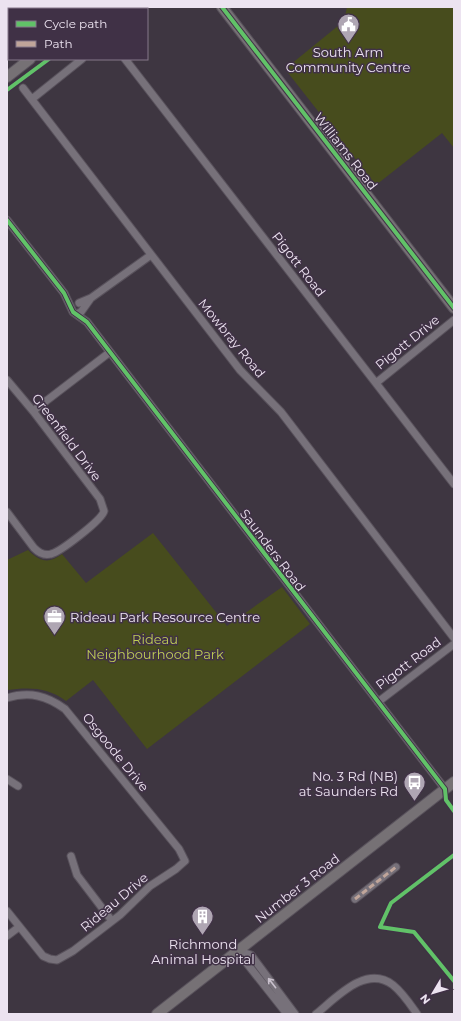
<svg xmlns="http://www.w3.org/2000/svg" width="461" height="1021" font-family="Montserrat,sans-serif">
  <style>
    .green { fill: #474c1d }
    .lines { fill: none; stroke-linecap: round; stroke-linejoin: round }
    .street-casing { stroke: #59525c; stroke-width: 9 }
    .secondary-casing { stroke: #59525c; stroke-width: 12 }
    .street { stroke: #77717a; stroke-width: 7 }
    .secondary { stroke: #767175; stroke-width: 10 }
    .quiet { stroke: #c0a59a; stroke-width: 3; stroke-dasharray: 6 3; stroke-linecap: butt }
    .cycleway-casing { stroke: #403146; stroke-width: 6 }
    .cycleway { stroke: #61c268; stroke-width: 4 }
    .oneway { stroke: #c9c1cd }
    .labels { text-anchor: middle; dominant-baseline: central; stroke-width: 3; stroke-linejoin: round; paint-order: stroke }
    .poi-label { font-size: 13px; fill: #ece3f0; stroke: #403146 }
    .street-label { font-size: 13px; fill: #ece3f0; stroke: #403146 }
    .park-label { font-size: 13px; fill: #bfce53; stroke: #403146 }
  </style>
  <rect width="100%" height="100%" fill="#3e3641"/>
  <!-- green -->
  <path class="green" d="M347,7h107v141l-12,-15 -66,52 -91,-116 59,-48z
    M153,533l74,93 55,-39 28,37 -163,125 -54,-69 -27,21c-18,-14 -37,-14 -59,-11v-130l21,-10c12,12 21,14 34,4l24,29z"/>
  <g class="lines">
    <defs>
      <path id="street" d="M125,59l329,425
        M23,88l217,282 41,42 173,226
        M32,99l50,-40
        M7,220l57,73 9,19 14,10 358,467
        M79,303l12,-5 60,-43
        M76,314l5,-2 10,-14
        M7,380l26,31 67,88 4,12c-2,9 -44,41 -53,43 -7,2 -12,-1 -17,-6l-27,-36
        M376,383l78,-63
        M33,411l77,-59
        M7,698c23,-7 40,-2 58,11l114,140 6,12 -9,8 -26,17 -30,29 -47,36 -16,9 -7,-1 -7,-3 -36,-45
        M378,702l76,-58
        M7,779l11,7
        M71,856l6,19 35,46
        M355,899l41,-32
        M7,936l12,-9
        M241,948l4,5 6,2 44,59
        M245,953v8l42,53
        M316,1014c20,-16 50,-50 77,-29 10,8 17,19 24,29"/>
      <path id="secondary" d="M222,7l232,301
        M96,9l3,-2
        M7,77l23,-18
        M157,1014l297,-232"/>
    </defs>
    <!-- street casing -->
    <use href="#street" class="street-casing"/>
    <!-- secondary casing -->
    <use href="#secondary" class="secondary-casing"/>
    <!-- street -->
    <use href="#street" class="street"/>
    <!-- secondary -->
    <use href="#secondary" class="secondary"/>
    <!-- quiet -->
    <path class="quiet" d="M355,899l41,-32"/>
    <defs>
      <path id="cycleway" d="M222,7l232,301
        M7,90l42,-31
        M7,220l57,73 9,19 14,10 358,467 1,11 8,11
        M454,855l-63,48 -11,24 34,5 40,49"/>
    </defs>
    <!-- cycleway casing -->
    <use href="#cycleway" class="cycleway-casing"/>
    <!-- cycleway -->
    <use href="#cycleway" class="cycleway"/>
  </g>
  <!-- one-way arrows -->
  <defs><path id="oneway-shaft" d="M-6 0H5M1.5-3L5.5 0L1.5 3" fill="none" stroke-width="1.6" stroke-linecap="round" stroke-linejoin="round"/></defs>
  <use class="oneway" href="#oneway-shaft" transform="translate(272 983) rotate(-128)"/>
  <!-- icons -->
  <defs>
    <symbol id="civic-pin" viewBox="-11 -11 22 30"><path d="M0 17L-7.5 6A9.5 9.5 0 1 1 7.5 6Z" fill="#afa6b3" stroke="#403146"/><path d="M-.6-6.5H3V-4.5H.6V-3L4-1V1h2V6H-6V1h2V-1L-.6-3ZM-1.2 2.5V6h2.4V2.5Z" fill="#fff"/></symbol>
    <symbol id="office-pin" viewBox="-11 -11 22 30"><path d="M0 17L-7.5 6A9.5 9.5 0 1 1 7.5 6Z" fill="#afa6b3" stroke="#403146"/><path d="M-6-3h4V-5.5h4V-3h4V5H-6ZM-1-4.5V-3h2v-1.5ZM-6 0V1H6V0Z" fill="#fff"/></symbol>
    <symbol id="bus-pin" viewBox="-11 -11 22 30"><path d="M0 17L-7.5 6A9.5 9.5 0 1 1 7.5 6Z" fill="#afa6b3" stroke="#403146"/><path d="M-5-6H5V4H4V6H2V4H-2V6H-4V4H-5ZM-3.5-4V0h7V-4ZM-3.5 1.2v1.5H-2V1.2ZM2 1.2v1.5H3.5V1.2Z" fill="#fff"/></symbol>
    <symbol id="building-pin" viewBox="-11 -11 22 30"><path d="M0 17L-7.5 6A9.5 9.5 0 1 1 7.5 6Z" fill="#afa6b3" stroke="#403146"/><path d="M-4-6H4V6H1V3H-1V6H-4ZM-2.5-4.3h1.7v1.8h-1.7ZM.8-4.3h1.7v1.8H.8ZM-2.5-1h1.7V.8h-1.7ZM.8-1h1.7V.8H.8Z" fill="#fff"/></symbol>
  </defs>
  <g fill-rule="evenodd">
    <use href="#civic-pin" x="336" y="12" width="25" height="34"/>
    <use href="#office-pin" x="42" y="604" width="25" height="34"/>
    <use href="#bus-pin" x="402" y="770" width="25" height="34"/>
    <use href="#building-pin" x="190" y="904" width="25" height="34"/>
  </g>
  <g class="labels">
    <!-- poi labels -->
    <g class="poi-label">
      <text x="348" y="52">South Arm<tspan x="348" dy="15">Community Centre</tspan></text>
      <text x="70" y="617" text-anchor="start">Rideau Park Resource Centre</text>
      <text x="398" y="776" text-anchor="end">No. 3 Rd (NB)<tspan x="398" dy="15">at Saunders Rd</tspan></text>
      <text x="203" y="944">Richmond<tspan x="203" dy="15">Animal Hospital</tspan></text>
    </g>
    <!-- street labels -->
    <g class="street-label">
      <text transform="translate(346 151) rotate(52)">Williams Road</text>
      <text transform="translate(299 264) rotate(52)">Pigott Road</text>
      <text transform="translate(232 338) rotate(51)">Mowbray Road</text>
      <text transform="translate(407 342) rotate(-39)">Pigott Drive</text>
      <text transform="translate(67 437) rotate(53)">Greenfield Drive</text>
      <text transform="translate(273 550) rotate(53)">Saunders Road</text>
      <text transform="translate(408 663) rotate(-37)">Pigott Road</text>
      <text transform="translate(116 752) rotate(51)">Osgoode Drive</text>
      <text transform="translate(297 888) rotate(-38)">Number 3 Road</text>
      <text transform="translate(114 902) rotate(-40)">Rideau Drive</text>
    </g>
    <!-- park labels -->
    <g class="park-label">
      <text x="155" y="639">Rideau<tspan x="155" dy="15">Neighbourhood Park</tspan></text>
    </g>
  </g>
  <!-- border -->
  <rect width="461" height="1021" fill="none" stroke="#ece3f0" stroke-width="16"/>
  <!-- legend -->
  <rect x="8" y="8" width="140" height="52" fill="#403146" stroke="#85788a"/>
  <rect x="16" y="21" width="20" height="6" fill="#61c268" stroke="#85788a"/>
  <text x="44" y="28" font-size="12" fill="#ece3f0">Cycle path</text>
  <rect x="16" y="41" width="20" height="6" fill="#c0a59a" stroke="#85788a"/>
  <text x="44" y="48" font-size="12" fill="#ece3f0">Path</text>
  <!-- north arrow -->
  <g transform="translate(433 993) rotate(232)" stroke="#403146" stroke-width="3" paint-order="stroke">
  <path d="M0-3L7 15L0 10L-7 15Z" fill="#ece3f0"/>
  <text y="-6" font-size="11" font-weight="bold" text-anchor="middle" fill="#ece3f0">N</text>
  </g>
</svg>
